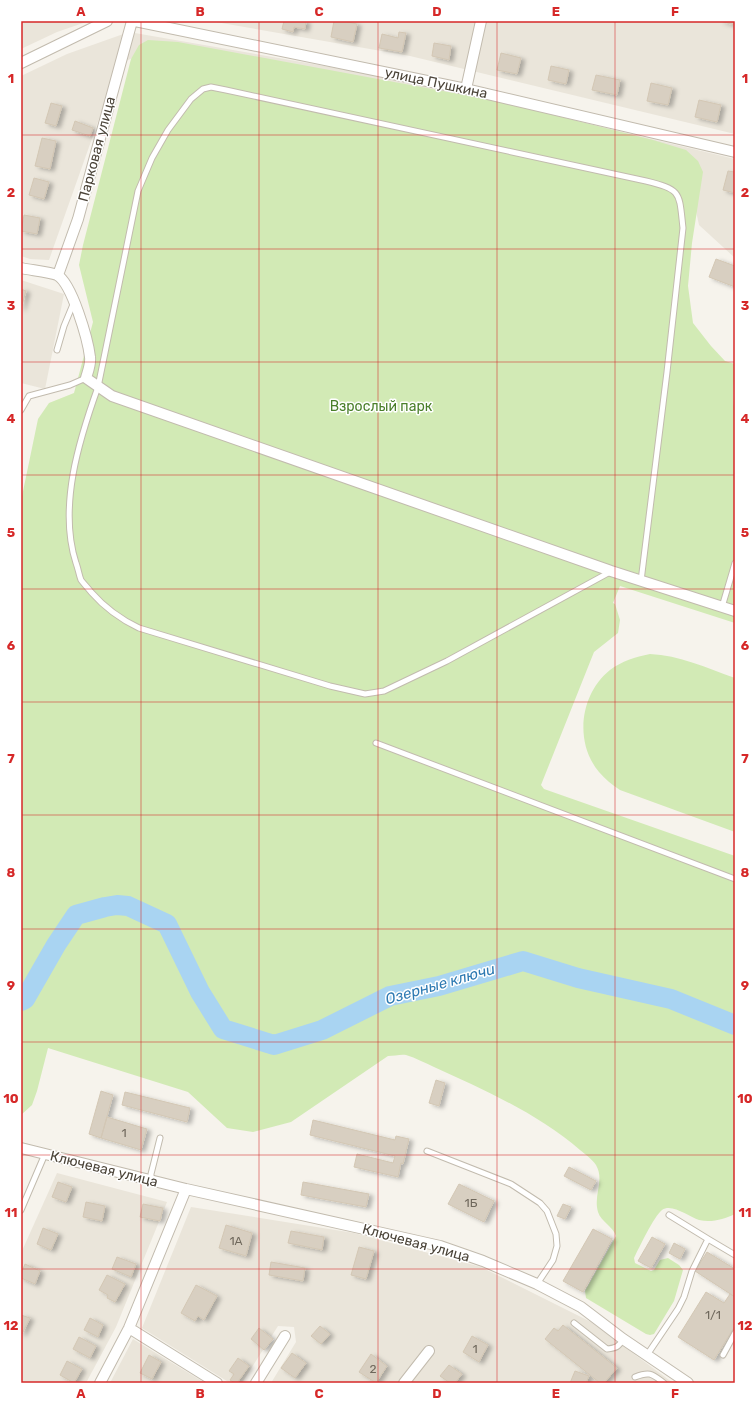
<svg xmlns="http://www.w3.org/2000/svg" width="756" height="1404" font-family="Rubik,sans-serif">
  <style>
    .residential { fill: #eae5da }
    .green { fill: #d2eab5 }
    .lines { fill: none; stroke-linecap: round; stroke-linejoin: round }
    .river { stroke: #a9d4f2; stroke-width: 20 }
    .building { fill: #d8cfc1; stroke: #d3c7b4; filter: url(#shadow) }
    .lane-casing { stroke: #c2bbae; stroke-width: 7 }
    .street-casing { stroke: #c2bbae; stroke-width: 12 }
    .lane { stroke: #fff; stroke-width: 5 }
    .street { stroke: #fff; stroke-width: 10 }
    .grid { fill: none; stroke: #d62828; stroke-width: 1; stroke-opacity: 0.55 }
    .labels { text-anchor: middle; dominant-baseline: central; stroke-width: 3; stroke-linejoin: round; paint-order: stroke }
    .number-label { font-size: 12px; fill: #6e675b }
    .street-label { font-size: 14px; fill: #4b4439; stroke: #fff }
    .park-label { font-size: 14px; fill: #4a7f2a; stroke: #fff }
    .water-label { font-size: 15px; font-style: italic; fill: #2e7ab2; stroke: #fff }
    .neatline { fill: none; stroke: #d62828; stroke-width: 1.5 }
    .grid-label { font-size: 13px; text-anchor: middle; font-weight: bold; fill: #d62828 }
  </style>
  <defs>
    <filter id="shadow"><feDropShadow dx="4" dy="2" stdDeviation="2" flood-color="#0004"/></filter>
  </defs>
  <rect width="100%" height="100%" fill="#f6f3ec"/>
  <!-- residential -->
  <path class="residential" d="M21,21h68l-32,11 -36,17z
    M210,21h525v113l-325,-78z
    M129,32l276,48 330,79v99l-36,-33 -8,-37 -526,-146 -47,23 -69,195 -19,-1 -9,-3v-180l46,-22z
    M21,280l43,14 -19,95 -24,-6z
    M57,1173l110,29 -51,125 -30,56h-65v-130z
    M191,1207l163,26 127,34 110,55 82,61h-402l25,-41 -2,-15 -16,-1 -36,57h-12l-88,-55z
    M133,1339l72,44h-95z"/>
  <!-- green -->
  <path class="green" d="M148,40l30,2 324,60 151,38 33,10 12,11 5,11 -11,71 -4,43 5,37 18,23 14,15 10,3c0,17 -4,31 0,48v211l-115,-37 -7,17 2,1 5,16 -2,13 -24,19 -53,133 3,4 191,67v358c-11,5 -23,9 -36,6 -10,-3 -27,-17 -37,-10 -8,6 -23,38 -28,48l1,5 16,8 3,-1 6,-10 8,-2 11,7 4,5 -9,31 -20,33 -4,1 -4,-1 -60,-36 -1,-7 31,-55c-3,-10 -15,-14 -18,-24 -5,-17 7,-31 -2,-47 -4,-6 -11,-11 -16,-15 -42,-36 -95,-60 -146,-83 -9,-4 -18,-9 -28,-12 -5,-1 -12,1 -18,1l-97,66 -38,10 -26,-4 -39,-36 -140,-44 -11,43 -5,14 -11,10v-614l17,-82 11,-16 25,-10 19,-71 -14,-57 4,-20 48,-186 8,-14z
    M650,654c29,1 57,14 85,24v154l-115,-42c-8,-5 -15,-11 -21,-18 -25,-30 -19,-78 11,-102 12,-9 25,-13 40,-16z"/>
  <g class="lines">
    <!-- river -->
    <path class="river" d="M21,1001l4,-2 31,-54 20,-30 29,-8 12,-2 11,1 39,18 33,68 23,37 51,16 48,-15 68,-34 49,-10 84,-25 55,17 93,21 64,26"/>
  </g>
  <!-- building -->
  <path class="building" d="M284,21h22l-1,8 -11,-2 -1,5 -11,-3z
    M334,21h9l14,3 -4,18 -22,-5z
    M720,21h15v4z
    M399,32l7,1 -4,19 -23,-4 3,-14 16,4z
    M434,43l17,3 -2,14 -17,-4z
    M501,53l20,5 -4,16 -20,-4z
    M551,66l18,4 -3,14 -18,-4z
    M596,75l24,5 -3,15 -25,-5z
    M651,83l21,5 -4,17 -21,-4z
    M699,100l22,5 -4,17 -22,-5z
    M51,103l11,3 -6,20 -11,-3z
    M75,121l18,7 -3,8 -18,-6z
    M42,138l14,3 -6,28 -15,-3z
    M728,171l7,1v21l-12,-3z
    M34,178l15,4 -5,17 -15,-4z
    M24,215l16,3 -3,16 -16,-3z
    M716,259l19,7v21l-26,-10z
    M21,289l5,2 -5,18z
    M436,1080l9,3 -6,23 -10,-3z
    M101,1091l12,4 -12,43 -12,-4z
    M125,1092l65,16 -3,14 -65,-17z
    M107,1117l40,12 -6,21 -40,-12z
    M313,1120l82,20 1,-4 13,3 -6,25 -2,-1 -3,14 -44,-10 3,-13 36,9 2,-7 -85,-21z
    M569,1167l27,14 -5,9 -27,-14z
    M58,1182l14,5 -6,15 -14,-5z
    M303,1182l66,12 -3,13 -65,-12z
    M459,1184l35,17 -10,21 -36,-18z
    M86,1202l19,4 -3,15 -19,-4z
    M143,1204l20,4 -3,13 -20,-4z
    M563,1204l8,3 -6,12 -8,-3z
    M226,1225l26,8 -6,23 -27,-8z
    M43,1228l15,6 -7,16 -14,-6z
    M593,1229l19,10 -29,53 -20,-11z
    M291,1231l33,6 -2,13 -34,-7z
    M652,1237l13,7 -14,24 -13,-7z
    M674,1243l11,6 -5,10 -11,-6z
    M359,1247l15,4 -8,28 -15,-4z
    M707,1252l28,17v28l-40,-26z
    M117,1257l19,7 -5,13 -19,-8z
    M271,1262l34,6 -2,13 -34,-6z
    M25,1264l15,7 -5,13 -14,-6v-4z
    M107,1275l18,9 -10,18 -8,-4 1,-3 -9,-5z
    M196,1285l21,11 -13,24 -6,-4 -3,5 -14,-8z
    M706,1292l18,11 6,-9 5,3v29l-21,34 -36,-23z
    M21,1315l9,3 -8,16h-1z
    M90,1318l13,7 -5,12 -14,-7z
    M563,1325l54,43 -13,15h-4l-55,-44 9,-11 4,3z
    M320,1326l10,8 -9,10 -10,-8z
    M259,1328l14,11 -9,11 -13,-11z
    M472,1336l16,9 -9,17 -16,-10z
    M79,1337l17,9 -6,12 -17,-9z
    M292,1353l14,10 -11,15 -14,-10z
    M371,1354l16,12 -11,17 -17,-11z
    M149,1355l12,7 -9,17 -12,-6z
    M238,1358l11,8 -12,17h-2l-5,-3 4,-6 -5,-3z
    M67,1361l15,8 -8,14 -14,-8z
    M449,1365l13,9 -7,9h-5l-10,-7z
    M575,1371l14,5 -3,7h-16z"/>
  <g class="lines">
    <defs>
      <path id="lane" d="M57,350l7,-24 10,-24
        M21,410l8,-14 41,-11 16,-7
        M610,572l-163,89 -63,30 -19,3 -35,-8 -191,-58c-19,-9 -34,-20 -48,-36 -3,-4 -7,-8 -10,-12 -2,-5 -3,-12 -5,-17 -18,-56 3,-123 22,-176l40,-196 14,-33 16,-28 23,-31 12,-10 8,-2 15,3 420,91c36,9 33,11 37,47l-16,144 -26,209
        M722,607l13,-44
        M376,743l359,136
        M427,1151l84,33 29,19 7,8 9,23 1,12 -4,14 -16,24
        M151,1181v-7l9,-36
        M21,1210l24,-56
        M669,1215l39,24
        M574,1323l33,26c9,-1 12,-2 16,-10
        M647,1355l31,-46 6,-12 8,-26 16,-32 27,16
        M723,1355l12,-22
        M635,1377c15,-6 17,-3 29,6"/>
      <path id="street" d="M135,21l331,68 269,63
        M21,63l86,-42
        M466,89l15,-68
        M21,268c9,2 29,4 36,7 15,8 31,65 33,82 1,7 -2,14 -4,21l26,18 499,175 124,40
        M58,275l20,-56 54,-198
        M21,1148l165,41 214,48 40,9 43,15 54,23 44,23 42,32 65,44
        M129,1328l88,55
        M100,1383l29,-55 57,-139
        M256,1383l29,-47
        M404,1383l25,-32"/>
    </defs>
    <!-- lane casing -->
    <use href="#lane" class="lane-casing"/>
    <!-- street casing -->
    <use href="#street" class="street-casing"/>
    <!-- lane -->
    <use href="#lane" class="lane"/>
    <!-- street -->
    <use href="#street" class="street"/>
  </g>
  <!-- grid -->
  <path class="grid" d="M141,21v1362M259,21v1362M378,21v1362M497,21v1362M615,21v1362M21,135h714M21,249h714M21,362h714M21,475h714M21,589h714M21,702h714M21,815h714M21,929h714M21,1042h714M21,1155h714M21,1269h714"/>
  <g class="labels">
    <!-- number labels -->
    <g class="number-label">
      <text x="124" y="1133">1</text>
      <text x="471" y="1203">1Б</text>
      <text x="236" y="1241">1А</text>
      <text x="713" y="1315">1/1</text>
      <text x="475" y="1349">1</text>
      <text x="373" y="1369">2</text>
    </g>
    <!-- street labels -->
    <g class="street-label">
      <text transform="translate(436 83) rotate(12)">улица Пушкина</text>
      <text transform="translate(97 149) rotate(-75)">Парковая улица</text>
      <text transform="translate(104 1169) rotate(14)">Ключевая улица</text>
      <text transform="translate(416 1243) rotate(15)">Ключевая улица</text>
    </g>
    <!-- park labels -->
    <g class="park-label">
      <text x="381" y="406">Взрослый парк</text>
    </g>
    <!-- water labels -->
    <g class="water-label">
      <text transform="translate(440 984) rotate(-16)">Озерные ключи</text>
    </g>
  </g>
  <!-- border -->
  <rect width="756" height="1404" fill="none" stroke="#ffffff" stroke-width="44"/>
  <rect x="22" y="22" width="712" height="1360" class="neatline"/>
  <g class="grid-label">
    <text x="81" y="16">A</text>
    <text x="200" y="16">B</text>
    <text x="319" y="16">C</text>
    <text x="437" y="16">D</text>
    <text x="556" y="16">E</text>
    <text x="675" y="16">F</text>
    <text x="11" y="83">1</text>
    <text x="745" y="83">1</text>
    <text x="11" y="197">2</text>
    <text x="745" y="197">2</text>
    <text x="11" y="310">3</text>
    <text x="745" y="310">3</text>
    <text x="11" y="423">4</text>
    <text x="745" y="423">4</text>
    <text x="11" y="537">5</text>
    <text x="745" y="537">5</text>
    <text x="11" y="650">6</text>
    <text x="745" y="650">6</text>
    <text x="11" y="763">7</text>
    <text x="745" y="763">7</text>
    <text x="11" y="877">8</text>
    <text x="745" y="877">8</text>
    <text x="11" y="990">9</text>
    <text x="745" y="990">9</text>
    <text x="11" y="1103">10</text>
    <text x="745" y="1103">10</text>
    <text x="11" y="1217">11</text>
    <text x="745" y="1217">11</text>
    <text x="11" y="1330">12</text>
    <text x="745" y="1330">12</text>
    <text x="81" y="1398">A</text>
    <text x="200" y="1398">B</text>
    <text x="319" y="1398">C</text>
    <text x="437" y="1398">D</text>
    <text x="556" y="1398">E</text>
    <text x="675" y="1398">F</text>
  </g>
</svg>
